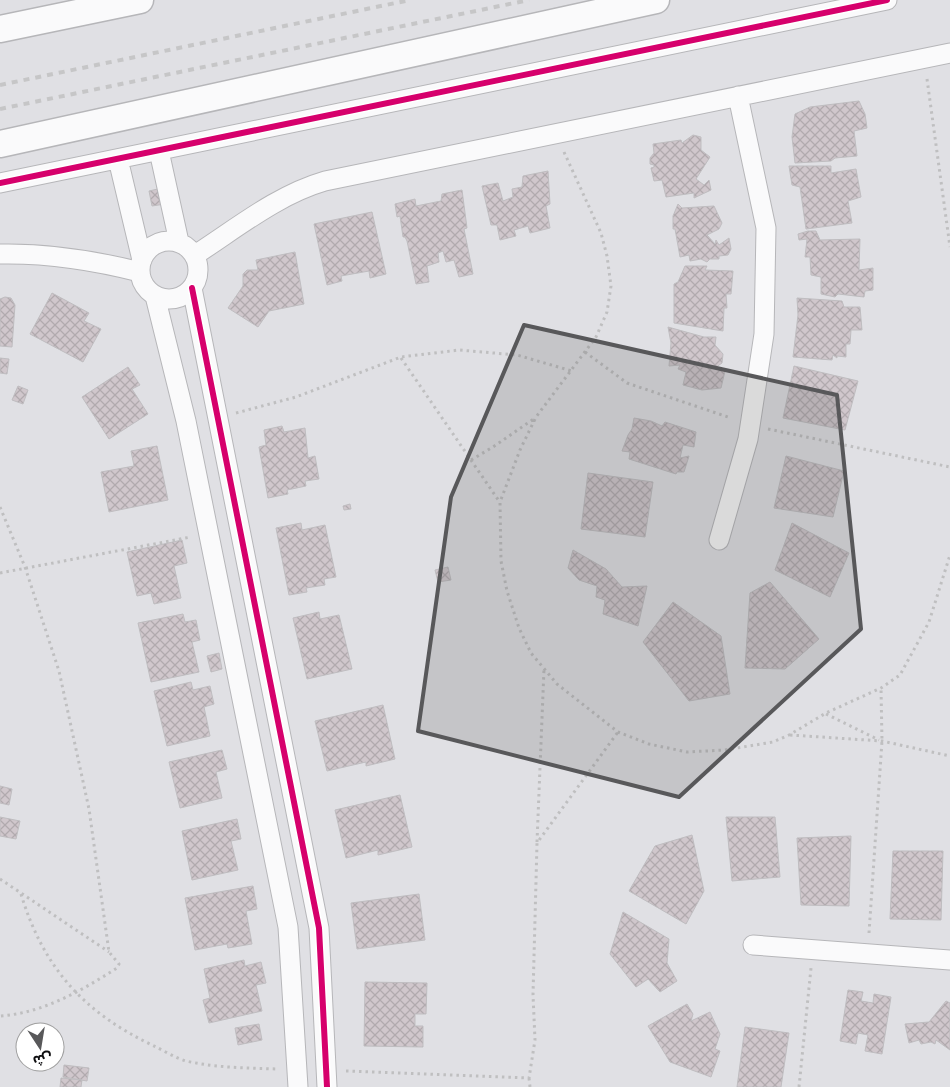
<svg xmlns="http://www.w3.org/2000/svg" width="950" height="1087" font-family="Barlow,'Noto Sans Arabic',sans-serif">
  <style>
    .building { fill: url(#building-cross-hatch); stroke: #bfbdc0 }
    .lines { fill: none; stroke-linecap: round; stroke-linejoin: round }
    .minor-casing { stroke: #b6b6b9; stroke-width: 21 }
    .secondary-casing { stroke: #b6b6b9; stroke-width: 29 }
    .path { stroke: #bfbfc0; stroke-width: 3; stroke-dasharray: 2.5 4; stroke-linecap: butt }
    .minor { stroke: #fafafb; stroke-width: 19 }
    .secondary { stroke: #fafafb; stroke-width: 26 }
    .rail { stroke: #c6c6c7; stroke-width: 4; stroke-dasharray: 6 6; stroke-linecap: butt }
    .cycleway-casing { stroke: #fff; stroke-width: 9 }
    .cycleway { stroke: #d6006c; stroke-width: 6 }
    .marked { fill: #58585a; fill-opacity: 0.2; stroke: #58585a; stroke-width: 4; stroke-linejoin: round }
  </style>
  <defs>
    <pattern id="building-cross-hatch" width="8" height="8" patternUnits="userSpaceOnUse" patternTransform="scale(1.25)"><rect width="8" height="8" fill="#d0c7cc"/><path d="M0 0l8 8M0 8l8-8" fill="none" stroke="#b1aaae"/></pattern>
  </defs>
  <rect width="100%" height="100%" fill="#e0e0e4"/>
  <!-- building -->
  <path class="building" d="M859,101l6,13 2,14 -13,3 3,25 -22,2 -4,3 -36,2 -3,-26 3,-23 15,-7z
    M693,135l8,2v13l9,7 -14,22 8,6 5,-5 2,10 -17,8v-5l-28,4 -4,-17 -8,1 -3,-13 3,-1v-2l-4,-1v-6l4,-5 -1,-9 28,-4 1,3z
    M789,166h42v7l25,-4 5,28 -13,4 4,22 -46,6 -6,-42 -8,-2z
    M548,171l2,33 -4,2 4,22 -20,5 -2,-7 -14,4 2,6 -16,4 -3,-15h-6l-9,-39 16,-3 5,18 10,-4 -1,-8 10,-2 1,-11z
    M162,188l3,16 -13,2 -3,-15z
    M462,190l5,38 -3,1 9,45 -14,3 -5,-17 -8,2 -3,-11 -5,2 1,9 -12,4 2,16 -13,2 -9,-43 -2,-4h-2l-3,-21 -3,1 -2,-13 20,-5 1,7 25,-5 1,-7z
    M678,204l4,4 32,-2 8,17 -3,6 -12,6 8,9 1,-4 3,5 10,-7 2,11 -3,6 -9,1v3h-9l-3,3 -6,-3 -11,2 -1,-6 -9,2 -5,-28h-2v-13z
    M372,212l14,62 -16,4 -1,-7 -28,5 1,5 -15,4 -13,-61z
    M808,231h8l4,9 40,-1 -1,31 14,-2v22l-8,1 -1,6 -26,-3 -3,3 -14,-3v-17l-10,-2 -1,-18h-5l2,-18 -8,1 -1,-6z
    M295,252l9,52 -35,7 -11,16 -30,-19 15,-22v-12l4,-4h11l-2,-10z
    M685,266h22l-2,4 28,1 -2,23h-5l1,14h-3l-1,23 -49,-8v-39l4,-2z
    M52,293l37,20 -5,8 17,8 -18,33 -53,-28z
    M5,297l6,1 4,7 -3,42 -12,-1v-47z
    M797,298l45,3 2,6h16l2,23h-11l-1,14h-4v13l-9,-1v2l-4,-3 -1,5 -39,-3 5,-42z
    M668,327l36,10h12l-1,8 8,9 -1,9 -7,5 10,3 -4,17 -19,2 -19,-5 3,-13 -8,-3 2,-4 -11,1 2,-23z
    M0,358l9,1 -2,15 -7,-1z
    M794,366l64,15 -13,49 -62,-12z
    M128,367l12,18 -8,4 16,25 -39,25 -27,-42z
    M18,386l10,4 -5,14 -11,-4z
    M634,418l17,3 11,5 3,-4 31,10 -2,15 -11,-2 -3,13 9,-2 -5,16h-7l-1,2 -47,-15 1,-7 -8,-1 6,-16 4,-6z
    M282,426l2,6 21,-4 3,30 7,-2 4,23 -14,2 1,5 -19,4 1,4 -20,4 -9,-51 7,-2 -2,-15z
    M157,446l11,54 -59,12 -8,-40 33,-6 -3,-15z
    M786,456l58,15 -11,46 -59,-9z
    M588,473l65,9 -8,55 -64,-8z
    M350,504l1,5 -7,1 -1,-4z
    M301,523l1,7 23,-5 11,52 -12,2 1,6 -19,3 1,4 -18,3 -13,-67z
    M792,523l57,30 -19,44 -55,-27z
    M182,540l5,23 -13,3 7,32 -27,6 -3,-11 -14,3 -10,-44z
    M573,550l33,19 16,18 25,-1 -9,40 -35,-12 2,-14 -9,-3 1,-11 -18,-6 -11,-12z
    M448,567l3,13 -13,2 -3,-12z
    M770,582l49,57 -34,30 -40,-1 5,-75z
    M673,602l48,34 9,58 -41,7 -46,-59z
    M319,612l1,7 19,-4 13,54 -45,10 -14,-61z
    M183,614l2,8 11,-2 4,20 -8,2 7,30 -48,10 -13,-59z
    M219,653l3,16 -11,3 -4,-16z
    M191,682l2,8 17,-4 4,18 -10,3 6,29 -43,10 -13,-55z
    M383,705l12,54 -29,7v-4l-39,9 -12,-50z
    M222,750l5,19 -11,3 6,26 -42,10 -11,-46z
    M0,786l12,3 -3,16 -9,-2z
    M400,795l12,52 -34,8v-5l-32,8 -11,-48z
    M0,817l20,4 -4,18 -16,-3z
    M726,817h49l5,60 -48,4z
    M237,819l4,20 -10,2 7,29 -46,10 -10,-49z
    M692,835l12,56 -18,33 -57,-33 26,-45z
    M851,836l-2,70 -48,-1 -4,-67z
    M893,851h50l-2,69 -51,-1z
    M253,886l4,23 -11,2 6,33 -24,4 -1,-4 -32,6 -10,-52z
    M419,894l6,46 -68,9 -6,-46z
    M623,912l46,27 -2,24 10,18 -17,11 -12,-13 -12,8 -26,-33z
    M244,960l1,6 16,-4 5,21 -10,2 6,26 -53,12 -6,-23 7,-2 -6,-29z
    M365,982l62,1 -1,31h-11v12h8v21l-59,-1z
    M848,990l15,2 -2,9 12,2 1,-9 17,3 -9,57 -17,-3 3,-16 -10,-2 -2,11 -16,-3z
    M946,1001l4,2v47l-14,-10 -1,4 -4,-2 -10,2 -2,-4 -10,3 -4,-19 24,-2z
    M687,1004l6,10 -2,7 19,-9 10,22 -5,15 5,2 -9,26 -41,-15 -22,-36z
    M259,1024l3,16 -24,5 -3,-17z
    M745,1027l44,6 -8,54h-44z
    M64,1065l25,3 -2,13 -24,-4z
    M61,1078l21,2 -1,7h-21z"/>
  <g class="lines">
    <defs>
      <path id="minor" d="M159,151l20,91
        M118,159l24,101
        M0,183l887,-183
        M140 270a29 29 0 1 1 58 0a29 29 0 1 1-58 0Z
        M0,254c48,-1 93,6 140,18
        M195,255c42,-27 82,-60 130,-74l625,-128
        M192,288l127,640 8,159
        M155,296l31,125 102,506 10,160
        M719,540l29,-101 16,-105 2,-106 -28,-132
        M753,945l197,15"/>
      <path id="secondary" d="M0,29l140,-29
        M0,144l656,-144"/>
    </defs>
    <!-- minor casing -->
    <use href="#minor" class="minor-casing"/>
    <!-- secondary casing -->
    <use href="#secondary" class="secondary-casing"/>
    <!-- path -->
    <path class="path" d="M927,79l23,168
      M564,152l37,81 6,23 4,30 -4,26 -11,25 -60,80 -16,33 -20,52 1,59 6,30 12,37 12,25 26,31 61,48 31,12 38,8 38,-2 48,-8 16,-7 37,-22 55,-25 19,-13 29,-53 21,-67
      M585,352l42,31 104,35
      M401,358l98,143
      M236,413l60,-16 105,-40 58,-7 58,5 55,16
      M768,429l182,38
      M471,460l22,-13 42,-29
      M0,507l25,60 34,104 30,138 20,143 10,12 -2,4c-36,23 -74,45 -117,48
      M0,573l191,-36
      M826,714l53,26
      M790,735l92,6 68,15
      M537,842l7,-173
      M0,879l109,73
      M21,894c22,73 62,118 131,151 11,5 23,13 34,16 31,7 61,7 92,8
      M869,933l13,-192 -1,-53
      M346,1071l183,7 6,-38 -2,-45 4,-152 81,-111
      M529,1078l1,9
      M799,1087l12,-119"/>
    <!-- minor -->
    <use href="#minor" class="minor"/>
    <!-- secondary -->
    <use href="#secondary" class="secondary"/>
    <!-- rail -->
    <path class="rail" d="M0,85l410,-85
      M0,109l529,-109"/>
    <defs>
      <path id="cycleway" d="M0,183l887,-183
        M192,288l127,640 8,159"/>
    </defs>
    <!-- cycleway casing -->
    <use href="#cycleway" class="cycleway-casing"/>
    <!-- cycleway -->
    <use href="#cycleway" class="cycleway"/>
  </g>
  <!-- marked area -->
  <path class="marked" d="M524,325l313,70 24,234 -182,168 -261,-66 33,-234z"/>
  <!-- north arrow -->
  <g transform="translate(40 1047) rotate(168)"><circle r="24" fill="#ffffff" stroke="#9f9f9f"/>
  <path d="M0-4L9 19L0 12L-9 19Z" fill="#58585a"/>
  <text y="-8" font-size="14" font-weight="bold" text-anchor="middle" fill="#0e0e10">ش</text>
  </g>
</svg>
